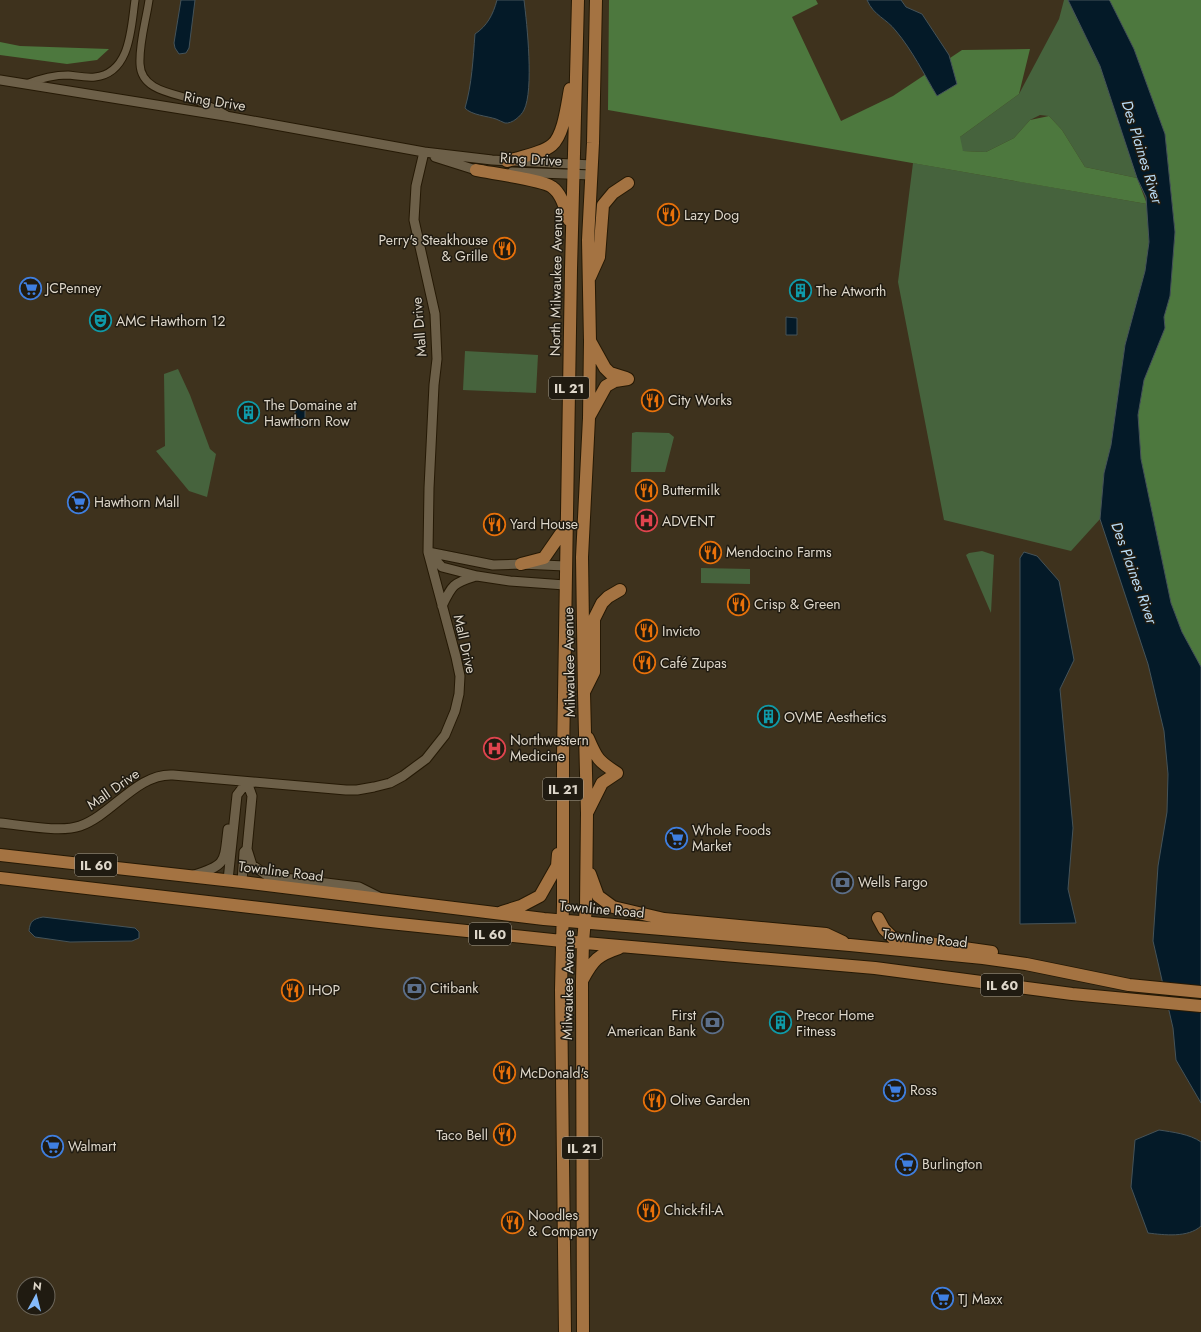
<svg xmlns="http://www.w3.org/2000/svg" width="1201" height="1332" font-family="Jost,sans-serif">
  <style>
    .green { fill: #46633d }
    .forest { fill: #4d783e }
    .water { fill: #041a28; stroke: #455359 }
    .lines { fill: none; stroke-linecap: round; stroke-linejoin: round }
    .minor-casing { stroke: #251905; stroke-width: 9 }
    .tertiary-casing { stroke: #251905; stroke-width: 11 }
    .primary-casing { stroke: #251905; stroke-width: 14 }
    .minor { stroke: #6d6049; stroke-width: 7 }
    .tertiary { stroke: #6d6049; stroke-width: 9 }
    .primary { stroke: #a47342; stroke-width: 12 }
    .labels { text-anchor: middle; dominant-baseline: central; stroke-width: 3; stroke-linejoin: round; paint-order: stroke }
    .shield { fill: #201b11; stroke: #a59f92; stroke-width: 1 }
    .shield-label { font-size: 13px; font-weight: bold; fill: #ded7ca }
    .street-label { font-size: 14px; fill: #ded7ca; stroke: #201b11 }
    .poi-label { font-size: 14px; fill: #ded7ca; stroke: #201b11; text-anchor: start }
    .water-label { font-size: 15px; font-style: italic; fill: #b9dcf6; stroke: #201b11 }
  </style>
  <rect width="100%" height="100%" fill="#3e321d"/>
  <!-- green -->
  <path class="green" d="M1064,0h4l32,66 37,112 -52,-11 -23,-37 -13,-14 -9,-1 -10,5 -16,18 -28,14 -23,-1 -5,-6 2,-8 59,-43 40,-75z
    M913,163l234,41 2,38 -4,29 -20,74 -14,100 -7,28 -4,46 -29,32 -127,-31 -46,-238z
    M465,351l73,4 -2,38 -73,-3z
    M178,369l12,26 20,54 6,5 -9,43 -18,-6 -33,-40 9,-5 -1,-72z
    M636,432l33,1 5,4 -9,35h-34l1,-39z
    M982,551l12,4 -3,58 -25,-58 3,-2z
    M701,568l49,1v15l-49,-1z"/>
  <!-- forest -->
  <path class="forest" d="M609,0h207l2,4 -26,13 49,104 52,-25 69,-46 68,-1 -11,45 -59,43 3,14 23,1 28,-14 16,-18 19,-4 13,14 23,37 52,11 10,26 -539,-94z
    M1109,0h92v667l-19,-35 -11,-29 -30,-144 -3,-44 6,-35 21,-52 -1,-11 6,-21 5,-64 -10,-98 -31,-85z
    M0,42l20,4 89,3 -12,11 -30,4 -67,-9z"/>
  <!-- water -->
  <path class="water" d="M181,0h14l-6,48 -3,5 -7,1 -4,-6 -1,-5z
    M497,0h27c3,24 10,90 0,110 -3,6 -12,14 -19,13 -3,-1 -6,-3 -9,-4 -9,-3 -25,-4 -31,-11 7,-24 8,-49 10,-74 12,-8 18,-19 22,-34z
    M867,0h34l5,7 16,7 27,41 8,29 -20,12c-13,-22 -25,-46 -41,-65 -10,-13 -22,-15 -29,-31z
    M1068,0h41l1,1 24,48 31,85 10,98 -5,64 -6,21 1,11 -21,52 -6,35 3,44 30,144 11,29 19,35v436l-25,-43 -3,-32 -20,-87 5,-75 9,-54 1,-38 -4,-43 -16,-67 -48,-145 4,-46 7,-28 14,-100 20,-74 4,-29 -3,-45 -9,-19 -37,-112z
    M786,317l11,1v17h-11z
    M295,407h10v20h-10z
    M1024,552l13,4 22,25 15,79 -14,29 13,139 -5,61 8,34 -56,1v-366z
    M43,917l92,11 4,4v6l-7,3 -62,1 -35,-5 -6,-6c1,-10 4,-12 14,-14z
    M1159,1130c13,2 31,4 42,12v84c-13,12 -37,9 -53,7l-17,-46 4,-47z"/>
  <g class="lines">
    <defs>
      <path id="minor" d="M149,0c-3,21 -10,42 -9,64 1,27 34,29 54,36 12,4 23,9 33,15
        M26,84c13,-5 27,-9 42,-9 9,1 19,3 27,2 36,-4 36,-50 40,-77"/>
      <path id="tertiary" d="M0,80l231,37 193,35 68,8 100,5
        M435,157l41,13h6
        M512,172l80,3
        M428,552l65,13 28,-1 44,2
        M429,553l13,14 35,9 33,5 55,4
        M442,606c10,-21 11,-23 34,-30
        M0,823c22,2 60,10 80,3 32,-11 57,-53 93,-51l173,15h11l17,-3 16,-4 13,-7 23,-17 19,-24 10,-24 4,-17 1,-18 -4,-19 -28,-105 1,-64 5,-103 3,-26 -2,-45 -21,-94 2,-34 8,-34
        M247,849l5,16 16,11 91,11 20,10
        M194,875c33,-10 30,-13 34,-46
        M228,880l9,-85 10,-13
        M242,882l2,-30 3,-3 5,-53 -5,-14"/>
      <path id="primary" d="M507,161c13,-4 34,-7 45,-16 12,-10 15,-41 18,-56
        M476,170c14,3 67,10 76,17 10,7 13,22 17,33
        M590,277l9,-20 4,-52 10,-12 15,-10
        M590,341l15,27 5,5 16,5
        M590,415l16,-29 9,-5 13,-2
        M521,564l23,-6 18,-26 2,-7
        M584,692l10,-20v-53l8,-16 6,-6 12,-7
        M588,738c9,21 10,23 29,35l-15,10 -14,28
        M0,855l242,27 302,37 306,26 133,13 43,6 103,21 72,7
        M590,874l8,22 15,11 51,12 162,15 17,8
        M0,878l380,44 182,19 313,27 197,26 129,12
        M502,912l19,-6 19,-10 17,-30 1,-12
        M878,918l6,11 9,9 99,14
        M583,979c10,-19 15,-24 36,-31
        M565,1332l-4,-342 2,-86v-147l8,-488 7,-269
        M583,1332l-1,-351 1,-39 3,-35 1,-94 -3,-120 -2,-136 7,-139 1,-77 -2,-101 5,-97 3,-143"/>
    </defs>
    <!-- minor casing -->
    <use href="#minor" class="minor-casing"/>
    <!-- tertiary casing -->
    <use href="#tertiary" class="tertiary-casing"/>
    <!-- primary casing -->
    <use href="#primary" class="primary-casing"/>
    <!-- minor -->
    <use href="#minor" class="minor"/>
    <!-- tertiary -->
    <use href="#tertiary" class="tertiary"/>
    <!-- primary -->
    <use href="#primary" class="primary"/>
  </g>
  <!-- icons -->
  <defs>
    <symbol id="restaurant-ring" viewBox="-11 -11 22 22"><circle r="9.5" fill="#201b11" stroke="#e8710a" stroke-width="1.5"/><path d="M-5-6h1v4h1v-4h1v4h1v-4h1v5L-1.5 .5V6h-2V.5L-5-1ZM5-6V6H3V1.5H1.5Q1.5-4 5-6Z" fill="#e8710a"/></symbol>
    <symbol id="supermarket-ring" viewBox="-11 -11 22 22"><circle r="9.5" fill="#201b11" stroke="#3f7fe0" stroke-width="1.5"/><path d="M-6-5.5h2.5l.6 2H6L4.5 2H-2.5L-4.4-4H-6ZM-1.5 3.2a1.3 1.3 0 1 0 .1 0ZM3 3.2a1.3 1.3 0 1 0 .1 0Z" fill="#3f7fe0"/></symbol>
    <symbol id="building-ring" viewBox="-11 -11 22 22"><circle r="9.5" fill="#201b11" stroke="#0f9aa8" stroke-width="1.5"/><path d="M-4-6H4V6H1V3H-1V6H-4ZM-2.5-4.3h1.7v1.8h-1.7ZM.8-4.3h1.7v1.8H.8ZM-2.5-1h1.7V.8h-1.7ZM.8-1h1.7V.8H.8Z" fill="#0f9aa8"/></symbol>
    <symbol id="theatre-ring" viewBox="-11 -11 22 22"><circle r="9.5" fill="#201b11" stroke="#0f9aa8" stroke-width="1.5"/><path d="M-5-5.5Q0-4 5-5.5V0Q5 5 0 6Q-5 5-5 0ZM-3.3-2.5H-1v1.5H-3.3ZM1-2.5H3.3v1.5H1ZM-2.8 1Q0 5.5 2.8 1Z" fill="#0f9aa8"/></symbol>
    <symbol id="hospital-ring" viewBox="-11 -11 22 22"><circle r="9.5" fill="#201b11" stroke="#e0444e" stroke-width="1.5"/><path d="M-5-5h3v3.5h4V-5h3V5h-3V1.5h-4V5h-3Z" fill="#e0444e"/></symbol>
    <symbol id="bank-ring" viewBox="-11 -11 22 22"><circle r="9.5" fill="#201b11" stroke="#5c6f8a" stroke-width="1.5"/><path d="M-6-4H6V4H-6ZM0-2.3a2.3 2.3 0 1 0 0 4.6a2.3 2.3 0 1 0 0-4.6Z" fill="#5c6f8a"/></symbol>
  </defs>
  <g fill-rule="evenodd">
    <use href="#restaurant-ring" x="656" y="202" width="25" height="25"/>
    <use href="#restaurant-ring" x="492" y="236" width="25" height="25"/>
    <use href="#supermarket-ring" x="18" y="276" width="25" height="25"/>
    <use href="#building-ring" x="788" y="278" width="25" height="25"/>
    <use href="#theatre-ring" x="88" y="308" width="25" height="25"/>
    <use href="#restaurant-ring" x="640" y="388" width="25" height="25"/>
    <use href="#building-ring" x="236" y="400" width="25" height="25"/>
    <use href="#restaurant-ring" x="634" y="478" width="25" height="25"/>
    <use href="#supermarket-ring" x="66" y="490" width="25" height="25"/>
    <use href="#hospital-ring" x="634" y="508" width="25" height="25"/>
    <use href="#restaurant-ring" x="482" y="512" width="25" height="25"/>
    <use href="#restaurant-ring" x="698" y="540" width="25" height="25"/>
    <use href="#restaurant-ring" x="726" y="592" width="25" height="25"/>
    <use href="#restaurant-ring" x="634" y="618" width="25" height="25"/>
    <use href="#restaurant-ring" x="632" y="650" width="25" height="25"/>
    <use href="#building-ring" x="756" y="704" width="25" height="25"/>
    <use href="#hospital-ring" x="482" y="736" width="25" height="25"/>
    <use href="#supermarket-ring" x="664" y="826" width="25" height="25"/>
    <use href="#bank-ring" x="830" y="870" width="25" height="25"/>
    <use href="#bank-ring" x="402" y="976" width="25" height="25"/>
    <use href="#restaurant-ring" x="280" y="978" width="25" height="25"/>
    <use href="#bank-ring" x="700" y="1010" width="25" height="25"/>
    <use href="#building-ring" x="768" y="1010" width="25" height="25"/>
    <use href="#restaurant-ring" x="492" y="1060" width="25" height="25"/>
    <use href="#supermarket-ring" x="882" y="1078" width="25" height="25"/>
    <use href="#restaurant-ring" x="642" y="1088" width="25" height="25"/>
    <use href="#restaurant-ring" x="492" y="1122" width="25" height="25"/>
    <use href="#supermarket-ring" x="40" y="1134" width="25" height="25"/>
    <use href="#supermarket-ring" x="894" y="1152" width="25" height="25"/>
    <use href="#restaurant-ring" x="636" y="1198" width="25" height="25"/>
    <use href="#restaurant-ring" x="500" y="1210" width="25" height="25"/>
    <use href="#supermarket-ring" x="930" y="1286" width="25" height="25"/>
  </g>
  <g class="labels">
    <!-- shield labels -->
    <g class="shield">
      <rect x="549" y="377" width="40" height="22" rx="3"/>
      <rect x="543" y="778" width="40" height="22" rx="3"/>
      <rect x="75" y="854" width="42" height="22" rx="3"/>
      <rect x="469" y="923" width="42" height="22" rx="3"/>
      <rect x="981" y="974" width="42" height="22" rx="3"/>
      <rect x="562" y="1137" width="40" height="22" rx="3"/>
    </g>
    <g class="shield-label">
      <text x="569" y="388">IL 21</text>
      <text x="563" y="789">IL 21</text>
      <text x="96" y="865">IL 60</text>
      <text x="490" y="934">IL 60</text>
      <text x="1002" y="985">IL 60</text>
      <text x="582" y="1148">IL 21</text>
    </g>
    <!-- street labels -->
    <g class="street-label">
      <text transform="translate(215 101) rotate(9)">Ring Drive</text>
      <text transform="translate(531 159) rotate(3)">Ring Drive</text>
      <text transform="translate(556 282) rotate(-89)">North Milwaukee Avenue</text>
      <text transform="translate(419 327) rotate(-95)">Mall Drive</text>
      <text transform="translate(465 644) rotate(77)">Mall Drive</text>
      <text transform="translate(569 662) rotate(-91)">Milwaukee Avenue</text>
      <text transform="translate(113 789) rotate(-35)">Mall Drive</text>
      <text transform="translate(281 871) rotate(7)">Townline Road</text>
      <text transform="translate(602 909) rotate(5)">Townline Road</text>
      <text transform="translate(925 938) rotate(6)">Townline Road</text>
      <text transform="translate(568 985) rotate(-89)">Milwaukee Avenue</text>
    </g>
    <!-- poi labels -->
    <g class="poi-label">
      <text x="684" y="215">Lazy Dog</text>
      <text x="488" y="240" text-anchor="end">Perry's Steakhouse<tspan x="488" dy="16">&amp; Grille</tspan></text>
      <text x="46" y="288">JCPenney</text>
      <text x="816" y="291">The Atworth</text>
      <text x="116" y="321">AMC Hawthorn 12</text>
      <text x="668" y="400">City Works</text>
      <text x="264" y="405">The Domaine at<tspan x="264" dy="16">Hawthorn Row</tspan></text>
      <text x="662" y="490">Buttermilk</text>
      <text x="94" y="502">Hawthorn Mall</text>
      <text x="662" y="521">ADVENT</text>
      <text x="510" y="524">Yard House</text>
      <text x="726" y="552">Mendocino Farms</text>
      <text x="754" y="604">Crisp &amp; Green</text>
      <text x="662" y="631">Invicto</text>
      <text x="660" y="663">Café Zupas</text>
      <text x="784" y="717">OVME Aesthetics</text>
      <text x="510" y="740">Northwestern<tspan x="510" dy="16">Medicine</tspan></text>
      <text x="692" y="830">Whole Foods<tspan x="692" dy="16">Market</tspan></text>
      <text x="858" y="882">Wells Fargo</text>
      <text x="430" y="988">Citibank</text>
      <text x="308" y="990">IHOP</text>
      <text x="696" y="1015" text-anchor="end">First<tspan x="696" dy="16">American Bank</tspan></text>
      <text x="796" y="1015">Precor Home<tspan x="796" dy="16">Fitness</tspan></text>
      <text x="520" y="1073">McDonald's</text>
      <text x="910" y="1090">Ross</text>
      <text x="670" y="1100">Olive Garden</text>
      <text x="488" y="1135" text-anchor="end">Taco Bell</text>
      <text x="68" y="1146">Walmart</text>
      <text x="922" y="1164">Burlington</text>
      <text x="664" y="1210">Chick-fil-A</text>
      <text x="528" y="1215">Noodles<tspan x="528" dy="16">&amp; Company</tspan></text>
      <text x="958" y="1299">TJ Maxx</text>
    </g>
    <!-- water labels -->
    <g class="water-label">
      <text transform="translate(1142 152) rotate(73)">Des Plaines River</text>
      <text transform="translate(1134 573) rotate(70)">Des Plaines River</text>
    </g>
  </g>
  <!-- north arrow -->
  <g transform="translate(36 1296) rotate(7)"><circle r="19" fill="#201b11" stroke="#6c665b"/>
  <path d="M0-3L7 15L0 10L-7 15Z" fill="#85bbfb"/>
  <text y="-6" font-size="11" font-weight="bold" text-anchor="middle" fill="#ded7ca">N</text>
  </g>
</svg>
